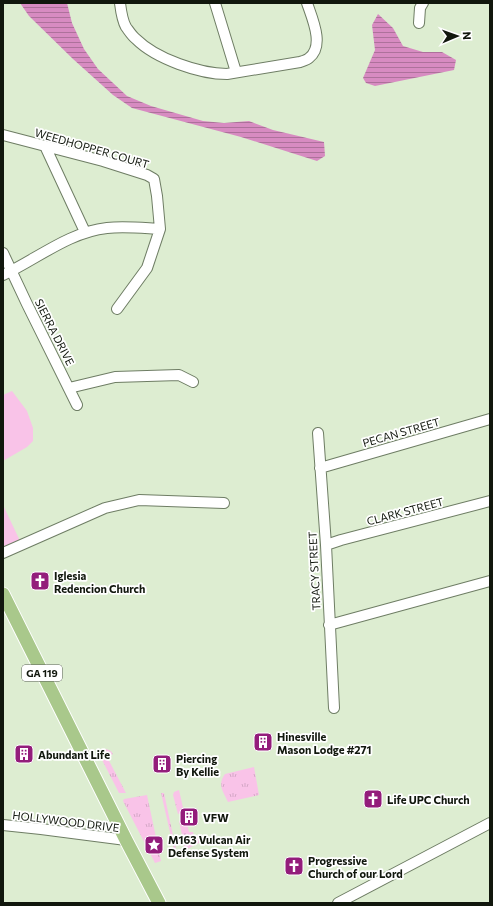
<svg xmlns="http://www.w3.org/2000/svg" width="493" height="906" font-family="Commissioner,sans-serif">
  <style>
    .grass { fill: url(#grass-tufts) }
    .park { fill: #f9c3e8 }
    .water { fill: url(#water-rules) }
    .lines { fill: none; stroke-linecap: round; stroke-linejoin: round }
    .minor-casing { stroke: #6e7d64; stroke-width: 12 }
    .major-casing { stroke: #fff; stroke-width: 15 }
    .minor { stroke: #fff; stroke-width: 10 }
    .major { stroke: #a9c88b; stroke-width: 13 }
    .labels { text-anchor: middle; dominant-baseline: central; stroke-width: 3.5; stroke-linejoin: round; paint-order: stroke }
    .shield { fill: #fff; stroke: #585d56; stroke-width: 1 }
    .shield-label { font-size: 10px; font-weight: bold; fill: #11170d }
    .street-label { font-size: 11px; fill: #11170d; stroke: #fff }
    .poi-label { font-size: 11px; font-weight: bold; fill: #11170d; stroke: #fff; text-anchor: start }
  </style>
  <defs>
    <pattern id="grass-tufts" width="24" height="20" patternUnits="userSpaceOnUse"><rect width="24" height="20" fill="#f9c3e8"/><path d="M3 7l-1-3M5 7V3M7 7l1-3M15 17l-1-3M17 17v-4M19 17l1-3" fill="none" stroke="#d4a7c6"/></pattern>
    <pattern id="water-rules" width="6" height="5" patternUnits="userSpaceOnUse"><rect width="6" height="5" fill="#d78bc1"/><path d="M0 2.5h6" fill="none" stroke="#ad719b"/></pattern>
  </defs>
  <rect width="100%" height="100%" fill="#ddedd1"/>
  <!-- grass -->
  <path class="grass" d="M103,749c4,0 8,1 10,5l-6,3 19,36h-7l-21,-41z
    M254,767l5,28 -31,7c-5,-11 -11,-17 -3,-28z
    M179,790l5,22 -6,2 -5,-19 1,-3z
    M161,793h3l13,61h-2z
    M147,795l14,66 -6,2 -32,-62 1,-2z
    M186,820l3,12h4l1,4 6,-1 1,7 -14,7h-2l-6,-28z"/>
  <!-- park -->
  <path class="park" d="M12,391l15,20 6,17v13l-6,6 -24,14v-66z
    M3,505l18,38 -18,8z"/>
  <!-- water -->
  <path class="water" d="M20,3h47l5,20 12,26 14,20 29,27 24,10 52,15 21,2 25,-2 24,9 51,12 1,14 -8,5 -76,-24 -109,-29 -19,-13 -40,-36 -44,-43z
    M378,14l15,14 10,18 20,6h19l14,8 -2,10 -79,16 -9,-3 -3,-5 12,-28 -3,-25z"/>
  <g class="lines">
    <defs>
      <path id="minor" d="M120,3c1,8 2,17 6,24 3,4 6,9 10,12 20,20 64,35 91,35l73,-12c3,-1 7,-2 9,-4 16,-12 3,-40 -2,-55
        M215,3l21,69
        M419,23l1,-15 3,-5
        M3,135l100,26 44,14 7,4 3,17 3,33 -13,39 -30,41
        M45,146l40,86
        M3,253l24,51 50,101
        M3,275c34,-16 66,-43 104,-47 17,-2 35,0 53,1
        M69,388l46,-11 64,-2 14,7
        M318,433l8,112 8,163
        M320,468l170,-49
        M326,545l15,-5 149,-39
        M3,553l102,-45 34,-8 85,3
        M329,625l161,-44
        M3,825l38,4 85,11
        M338,903l152,-80"/>
      <path id="major" d="M3,594l123,246 33,63"/>
    </defs>
    <!-- minor casing -->
    <use href="#minor" class="minor-casing"/>
    <!-- major casing -->
    <use href="#major" class="major-casing"/>
    <!-- minor -->
    <use href="#minor" class="minor"/>
    <!-- major -->
    <use href="#major" class="major"/>
  </g>
  <!-- icons -->
  <defs>
    <symbol id="church-square" viewBox="-11 -11 22 22"><rect x="-9" y="-9" width="18" height="18" rx="4" fill="#931d7b" stroke="#fff"/><path d="M-1.2-6h2.4v3.5h3.3v2.4h-3.3V6h-2.4V-.1h-3.3v-2.4h3.3Z" fill="#fff"/></symbol>
    <symbol id="building-square" viewBox="-11 -11 22 22"><rect x="-9" y="-9" width="18" height="18" rx="4" fill="#931d7b" stroke="#fff"/><path d="M-4-6H4V6H1V3H-1V6H-4ZM-2.5-4.3h1.7v1.8h-1.7ZM.8-4.3h1.7v1.8H.8ZM-2.5-1h1.7V.8h-1.7ZM.8-1h1.7V.8H.8Z" fill="#fff"/></symbol>
    <symbol id="sight-square" viewBox="-11 -11 22 22"><rect x="-9" y="-9" width="18" height="18" rx="4" fill="#931d7b" stroke="#fff"/><path d="M0-6L1.8-2.2L6-1.7L2.9 1.2L3.7 5.4L0 3.3L-3.7 5.4L-2.9 1.2L-6-1.7L-1.8-2.2Z" fill="#fff"/></symbol>
  </defs>
  <g fill-rule="evenodd">
    <use href="#church-square" x="29" y="570" width="22" height="22"/>
    <use href="#building-square" x="252" y="731" width="22" height="22"/>
    <use href="#building-square" x="13" y="743" width="22" height="22"/>
    <use href="#building-square" x="151" y="753" width="22" height="22"/>
    <use href="#church-square" x="362" y="788" width="22" height="22"/>
    <use href="#building-square" x="178" y="806" width="22" height="22"/>
    <use href="#sight-square" x="143" y="834" width="22" height="22"/>
    <use href="#church-square" x="283" y="855" width="22" height="22"/>
  </g>
  <g class="labels">
    <!-- shield labels -->
    <rect class="shield" x="22" y="665" width="40" height="16" rx="3"/>
    <g class="shield-label">
      <text x="42" y="673">GA 119</text>
    </g>
    <!-- street labels -->
    <g class="street-label">
      <text transform="translate(92 148) rotate(16)">WEEDHOPPER COURT</text>
      <text transform="translate(55 332) rotate(63)">SIERRA DRIVE</text>
      <text transform="translate(401 432) rotate(-16)">PECAN STREET</text>
      <text transform="translate(405 511) rotate(-15)">CLARK STREET</text>
      <text transform="translate(314 571) rotate(-93)">TRACY STREET</text>
      <text transform="translate(66 821) rotate(7)">HOLLYWOOD DRIVE</text>
    </g>
    <!-- poi labels -->
    <g class="poi-label">
      <text x="54" y="575">Iglesia<tspan x="54" dy="13">Redencion Church</tspan></text>
      <text x="277" y="736">Hinesville<tspan x="277" dy="13">Mason Lodge #271</tspan></text>
      <text x="38" y="754">Abundant Life</text>
      <text x="176" y="758">Piercing<tspan x="176" dy="13">By Kellie</tspan></text>
      <text x="387" y="799">Life UPC Church</text>
      <text x="203" y="817">VFW</text>
      <text x="168" y="839">M163 Vulcan Air<tspan x="168" dy="13">Defense System</tspan></text>
      <text x="308" y="860">Progressive<tspan x="308" dy="13">Church of our Lord</tspan></text>
    </g>
  </g>
  <!-- border -->
  <rect width="493" height="906" fill="none" stroke="#11170d" stroke-width="8"/>
  <!-- north arrow -->
  <g transform="translate(457 36) rotate(88)" stroke="#ffffff" stroke-width="3" paint-order="stroke">
  <path d="M0-3L7 15L0 10L-7 15Z" fill="#11170d"/>
  <text y="-6" font-size="11" font-weight="bold" text-anchor="middle" fill="#11170d">N</text>
  </g>
</svg>
